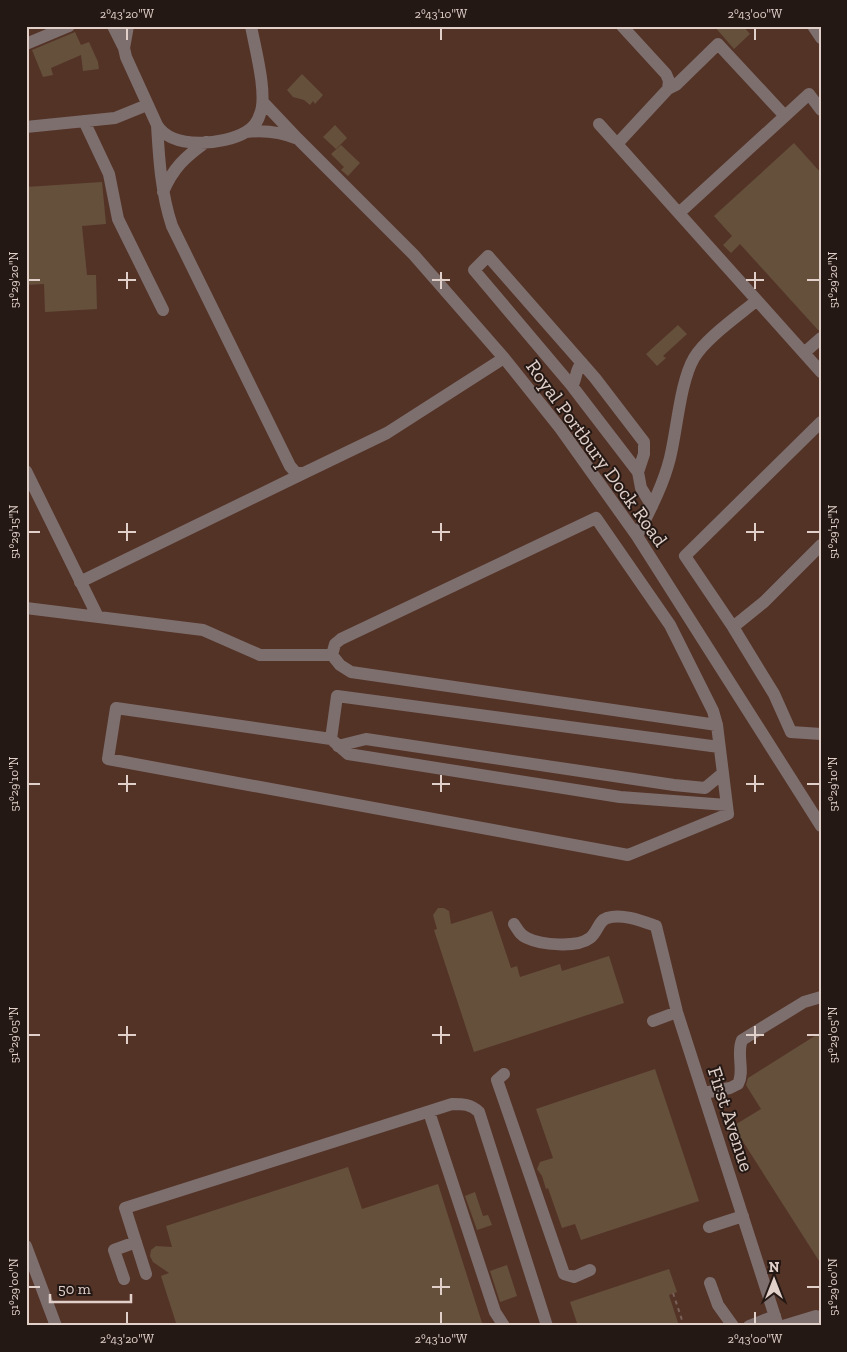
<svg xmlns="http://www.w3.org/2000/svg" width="847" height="1352" font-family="'Zilla Slab',serif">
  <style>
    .built { fill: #543327 }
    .building { fill: #65503c }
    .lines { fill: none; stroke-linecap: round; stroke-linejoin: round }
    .path { stroke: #786159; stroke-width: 2; stroke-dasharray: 4 4; stroke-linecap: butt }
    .minor { stroke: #7e6f6f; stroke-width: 12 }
    .ticks { fill: none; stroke: #e1d0ca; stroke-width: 2 }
    .labels { text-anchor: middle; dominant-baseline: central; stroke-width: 4; stroke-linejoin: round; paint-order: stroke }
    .street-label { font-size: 20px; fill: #e1d0ca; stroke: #241814 }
    .neatline { fill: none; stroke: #e1d0ca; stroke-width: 2 }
    .ticks-label { font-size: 12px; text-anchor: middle; fill: #e1d0ca }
  </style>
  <rect width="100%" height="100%" fill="#462c23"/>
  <!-- built -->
  <path class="built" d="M26,26h795v1300h-795z"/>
  <!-- building -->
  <path class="building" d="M714,26h29l7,8 -16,15z
    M75,32l6,13 8,-3 9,20 1,7 -16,2 -2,-16 -30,13 2,7 -10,2 -11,-27z
    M302,74l21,21 -8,9 -2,-3 -3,4 -6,-5 -11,-3 -6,-7z
    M335,125l12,13 -11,11 -13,-12z
    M794,143l27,30v157h-3l-78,-86 -9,9 -8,-8 9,-9 -18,-20z
    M341,145l19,18 -12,13 -7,-6 3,-3 -13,-13z
    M102,182l4,42 -24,2 5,49h9l1,34 -52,3 -1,-28 -18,1v-98z
    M678,325l9,9 -24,22 3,2 -9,8 -11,-12z
    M438,908h6l5,3 2,13 41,-13 19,57 6,-2 3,11 40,-13 2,7 47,-15 15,47 -150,49 -40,-122 3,-1 -4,-14z
    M821,1032v232l-88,-138 28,-17 -15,-24 2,-7z
    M655,1069l44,132 -118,39 -6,-16 -13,4 -14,-40 -2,1 -4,-13 -5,-7 3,-7 13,-4 -17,-49z
    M348,1167l14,42 76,-25 45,142h-306l-16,-50 8,-3 -16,-11 -3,-6 1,-6 5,-4 16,1 -6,-21z
    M475,1192l8,24 5,-1 4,10 -15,5 -12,-34z
    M507,1265l10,31 -17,6 -10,-31z
    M669,1269l8,23 -8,3 10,31h-101l-8,-24z"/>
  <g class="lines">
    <!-- path -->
    <path class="path" d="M673,1293l11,33"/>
    <!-- minor -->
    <path class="minor" d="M113,26l11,22
      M128,26l-4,22 2,9 31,68c15,25 67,20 89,7 7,-4 12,-11 14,-18 8,-19 -5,-66 -9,-88
      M622,26l44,48 3,7 -1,8
      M813,26l8,12
      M26,44l43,-18
      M263,102l35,37 116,116 90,103 56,70 77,108 184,290
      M84,121l25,53 9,45 45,91
      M599,124l222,248
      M157,125c2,34 4,68 15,101l118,240 6,7h8l83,-40 117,-75
      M26,127l89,-9 32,-13
      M246,132c18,-2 35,0 52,7
      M617,144l51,-55 8,-4 42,-41 66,71
      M163,192c10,-24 22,-35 43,-50
      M679,213l130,-119 12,16
      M804,353l17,-15
      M572,386c5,-7 3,-17 10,-23
      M26,471l72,146
      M638,472l6,-18v-12l-49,-64 -107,-122 -14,14 98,116 66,86 3,16 11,18
      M596,518l74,107 43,86 4,14 -366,-53 -11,-7 -8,-10 3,-11 6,-5z
      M637,536c13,-26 26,-50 33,-78 7,-28 10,-76 24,-100 11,-19 44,-42 62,-57
      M821,545l-57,57 -31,25 41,67 17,38 30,2
      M80,582l224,-109
      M26,608l177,22 57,25h72
      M733,627l-48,-71 136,-134
      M717,725l11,89 -100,41 -520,-96 8,-51 215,31 17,15 272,43 107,8
      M331,739l6,-43 382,51
      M338,746l28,-7 308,46 31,3 18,-15
      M514,924c4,6 6,11 13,14 14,7 50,10 63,0 8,-6 8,-17 17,-20 15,-5 35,3 49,8l21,86 101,314
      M653,1021l24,-9
      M504,1074l-7,6 67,194 10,3 16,-7
      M704,1093l26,-5 8,-4c7,-13 -2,-30 4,-44l62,-38 17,-5
      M429,1112l66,200 9,14
      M709,1227l34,-11
      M26,1246l30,80
      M146,1274l-21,-66 327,-104c11,0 19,0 27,8l68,214
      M124,1279l-10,-29 22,-8
      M710,1283l8,22 15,21
      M749,1326l26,-10
      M783,1326l33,-10 5,8"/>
  </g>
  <!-- ticks -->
  <path class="ticks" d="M127,28v12M441,28v12M755,28v12M127,272v17M441,272v17M755,272v17M28,280h12M118,280h18M432,280h18M746,280h18M807,280h13M127,523v18M441,523v18M755,523v18M28,532h12M118,532h18M432,532h18M746,532h18M807,532h13M127,775v17M441,775v17M755,775v17M28,784h12M118,784h18M432,784h18M746,784h18M807,784h13M127,1026v18M441,1026v18M755,1026v18M28,1035h12M118,1035h18M432,1035h18M746,1035h18M807,1035h13M441,1278v17M28,1287h12M432,1287h18M807,1287h13M127,1312v12M441,1312v12M755,1312v12"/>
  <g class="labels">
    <!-- street labels -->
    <g class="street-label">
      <text transform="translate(597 453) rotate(54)">Royal Portbury Dock Road</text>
      <text transform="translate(731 1119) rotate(72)">First Avenue</text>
    </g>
  </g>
  <!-- border -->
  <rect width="847" height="1352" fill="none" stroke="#241814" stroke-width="55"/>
  <!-- north arrow -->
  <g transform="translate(774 1280)" stroke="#241814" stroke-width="4" paint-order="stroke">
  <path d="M0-4L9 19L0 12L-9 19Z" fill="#e1d0ca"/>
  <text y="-8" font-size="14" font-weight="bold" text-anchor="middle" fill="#e1d0ca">N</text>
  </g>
  <!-- scale -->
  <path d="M50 1294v8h81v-8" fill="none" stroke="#e1d0ca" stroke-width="2.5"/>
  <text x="58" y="1294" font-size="15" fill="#e1d0ca" stroke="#241814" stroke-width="4" paint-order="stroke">50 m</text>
  <rect x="28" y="28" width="792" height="1296" class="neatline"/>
  <g class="ticks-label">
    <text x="127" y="18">2°43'20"W</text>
    <text x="441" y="18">2°43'10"W</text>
    <text x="755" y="18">2°43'00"W</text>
    <text transform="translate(14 280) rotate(-90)" y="4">51°29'20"N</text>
    <text transform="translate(833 280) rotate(-90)" y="4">51°29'20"N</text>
    <text transform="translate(14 532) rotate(-90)" y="4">51°29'15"N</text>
    <text transform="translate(833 532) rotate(-90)" y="4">51°29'15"N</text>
    <text transform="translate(14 784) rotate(-90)" y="4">51°29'10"N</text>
    <text transform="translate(833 784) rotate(-90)" y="4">51°29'10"N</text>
    <text transform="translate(14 1035) rotate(-90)" y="4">51°29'05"N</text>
    <text transform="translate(833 1035) rotate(-90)" y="4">51°29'05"N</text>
    <text transform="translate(14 1287) rotate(-90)" y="4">51°29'00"N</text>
    <text transform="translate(833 1287) rotate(-90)" y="4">51°29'00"N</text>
    <text x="127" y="1343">2°43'20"W</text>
    <text x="441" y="1343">2°43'10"W</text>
    <text x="755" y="1343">2°43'00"W</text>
  </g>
</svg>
